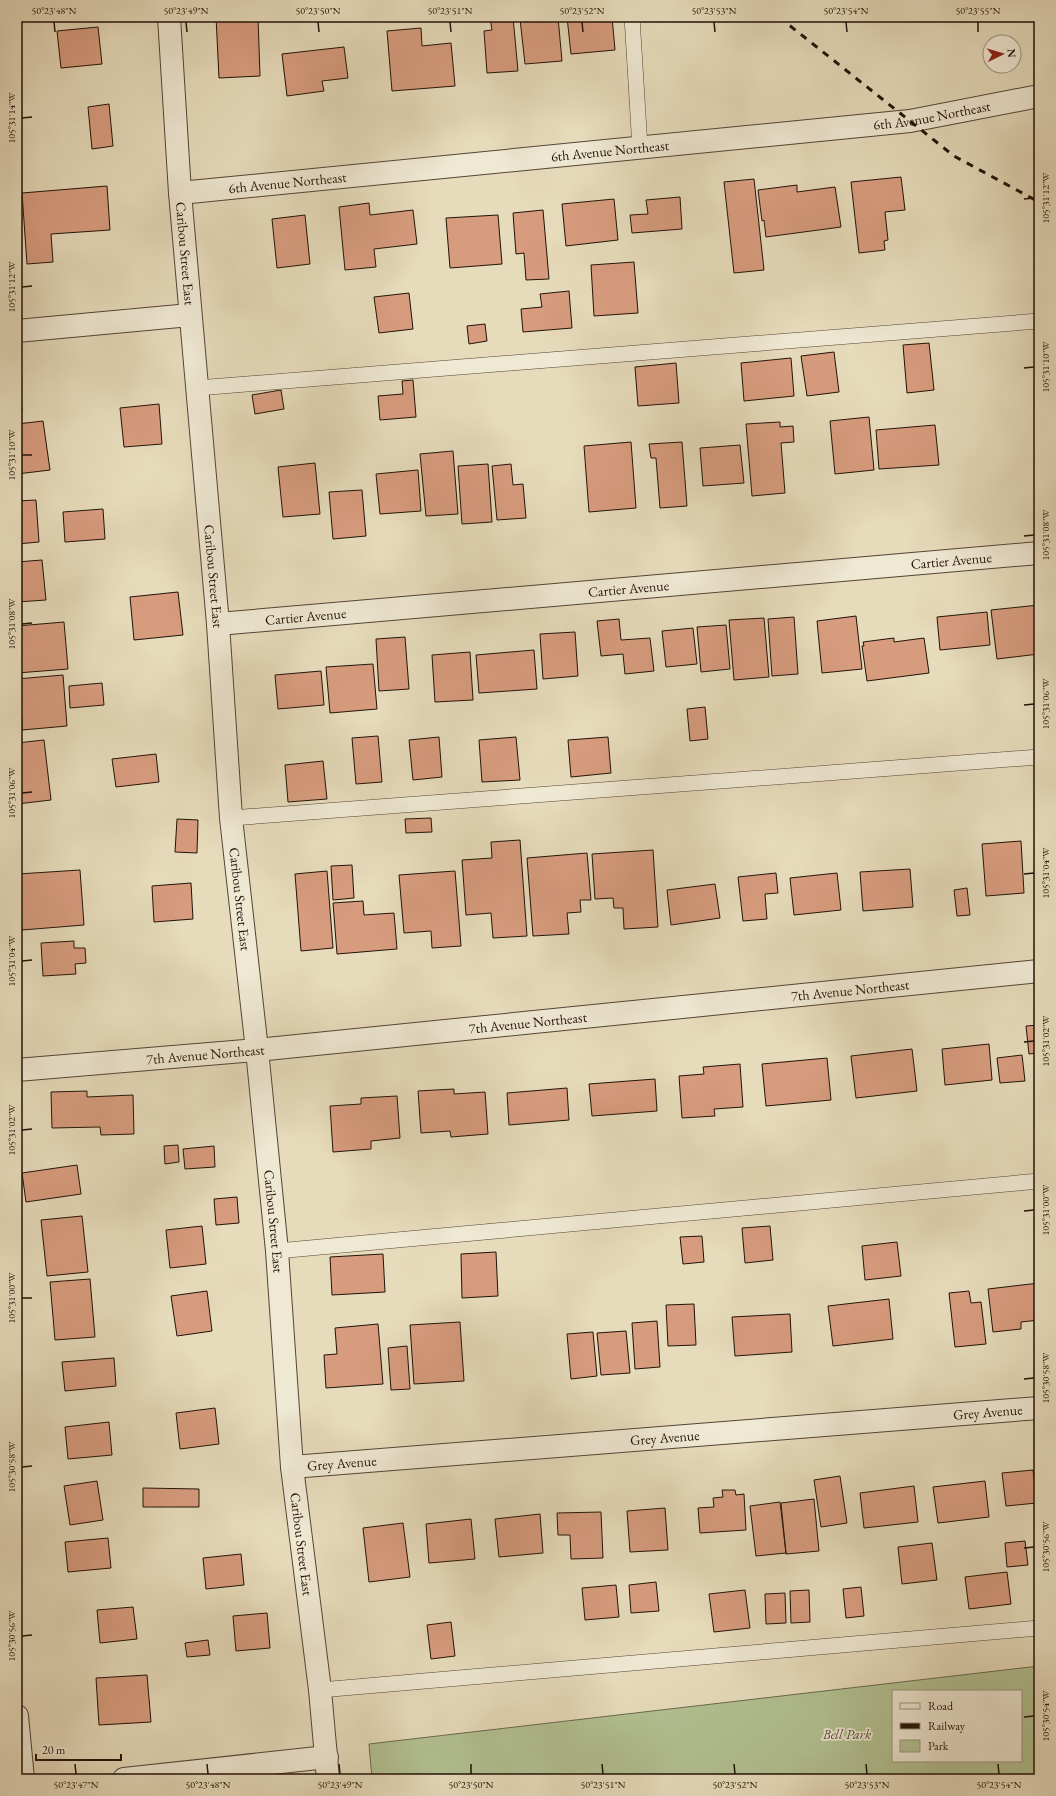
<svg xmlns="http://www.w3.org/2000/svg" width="1056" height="1796" font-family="'EB Garamond',serif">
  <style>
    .green { fill: #b2c192; stroke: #6a6a4d; fill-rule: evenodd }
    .building { fill: #d79c7e; stroke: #221208 }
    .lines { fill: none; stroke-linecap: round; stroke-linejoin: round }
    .service-casing { stroke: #534435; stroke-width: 16 }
    .minor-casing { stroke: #534435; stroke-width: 24 }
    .tertiary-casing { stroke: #534435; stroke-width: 24 }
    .service { stroke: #efe8d3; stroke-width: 15 }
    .minor { stroke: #efe8d3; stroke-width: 22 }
    .tertiary { stroke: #efe8d3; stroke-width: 22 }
    .rail { stroke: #221208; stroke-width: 3; stroke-dasharray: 7 7; stroke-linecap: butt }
    .ticks { fill: none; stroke: #221208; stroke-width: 1.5 }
    .labels { text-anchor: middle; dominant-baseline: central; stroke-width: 3.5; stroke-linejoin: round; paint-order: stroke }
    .street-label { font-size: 14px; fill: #221208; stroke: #efe8d3 }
    .park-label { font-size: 14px; font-style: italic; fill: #544f38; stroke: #efe8d3 }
    .neatline { fill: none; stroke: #221208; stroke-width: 1.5 }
    .ticks-label { font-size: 10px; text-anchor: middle; fill: #221208 }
  </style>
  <rect width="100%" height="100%" fill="#e6dbbb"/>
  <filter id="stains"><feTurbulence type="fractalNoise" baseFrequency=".005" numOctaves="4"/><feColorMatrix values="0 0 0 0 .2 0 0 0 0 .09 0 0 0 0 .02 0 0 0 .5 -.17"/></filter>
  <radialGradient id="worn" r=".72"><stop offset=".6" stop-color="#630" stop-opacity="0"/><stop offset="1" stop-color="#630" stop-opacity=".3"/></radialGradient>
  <!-- green -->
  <path class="green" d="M1039,1666v113h-667l-3,-35zM893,1691h128v70h-128z"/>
  <!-- building -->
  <path class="building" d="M216,17h42l2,59 -41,2z
    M490,17h23l5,54 -31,2 -3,-42 8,-1z
    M546,17h12l4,44 -37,3 -5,-45z
    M567,17h45l3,33 -44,4z
    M98,27l4,37 -41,4 -4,-37z
    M421,28l1,18 29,-3 4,43 -63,5 -5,-60z
    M344,47l4,31 -26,3 2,10 -37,5 -5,-42z
    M109,104l4,42 -21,3 -4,-42z
    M901,177l4,33 -20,2 3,28 -4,1 1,9 -26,3 -8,-71z
    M754,179l10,91 -30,3 -10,-91z
    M797,185v7l38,-5 6,40 -75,10 -2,-17 -2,1 -4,-31z
    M107,186l3,44 -59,4 2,28 -26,2 -5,-71z
    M680,197l2,32 -50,4 -2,-18 18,-1 -2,-14z
    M614,199l4,41 -52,6 -4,-42z
    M369,203l1,12 43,-5 4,34 -43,5 2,18 -31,3 -6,-63z
    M543,210l6,69 -23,1 -2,-27 -8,1 -3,-41z
    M305,215l5,49 -33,4 -5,-49z
    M498,215l4,49 -52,4 -4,-50z
    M634,262l4,51 -44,3 -3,-51z
    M569,291l3,37 -49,4 -2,-23 21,-2 -2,-13z
    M409,293l4,36 -34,4 -5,-36z
    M485,324l2,17 -18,3 -2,-18z
    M929,343l5,47 -27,3 -4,-48z
    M834,352l5,40 -32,4 -6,-40z
    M791,358l3,38 -50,5 -3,-38z
    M17,361h1l4,51h-5z
    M676,363l3,40 -41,3 -3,-39z
    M413,380l3,37 -36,3 -2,-24 25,-2 -1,-13z
    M281,390l3,19 -29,5 -3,-19z
    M159,404l3,40 -38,3 -4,-39z
    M869,417l5,53 -39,4 -5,-53z
    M43,421l7,49 -33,4v-50z
    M780,422v5l13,-1 1,16 -13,1 4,50 -33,3 -6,-72z
    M935,425l4,40 -60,4 -3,-39z
    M631,442l5,66 -47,4 -5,-66z
    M682,442l5,64 -27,2 -4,-50h-5l-2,-14z
    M740,445l4,38 -41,3 -3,-38z
    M453,451l5,63 -32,2 -6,-62z
    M315,463l5,51 -37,3 -5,-50z
    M488,464l4,58 -30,2 -4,-58z
    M511,464l2,21 10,-1 3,34 -29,2 -5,-54z
    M418,470l3,41 -41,3 -4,-40z
    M362,490l4,46 -33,3 -4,-47z
    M36,500l3,42 -22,2v-43z
    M103,509l2,30 -40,3 -2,-30z
    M42,560l4,40 -29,2v-40z
    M178,592l5,43 -49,5 -4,-43z
    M1039,605v49l-42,5 -6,-49z
    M987,612l3,33 -50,5 -3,-33z
    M856,616l6,53 -40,4 -5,-52z
    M794,617l4,57 -26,2 -4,-57z
    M764,618l5,59 -35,3 -5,-60z
    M619,619l2,21 29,-2 4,33 -29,3 -2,-20 -22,2 -4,-35z
    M64,622l4,47 -51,4v-47z
    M726,625l4,44 -29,3 -4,-45z
    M693,628l4,36 -31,3 -4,-36z
    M575,632l3,44 -35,3 -3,-45z
    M405,637l4,52 -30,2 -3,-52z
    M894,638v4l30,-4 5,35 -62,8 -5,-35h2l-1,-4z
    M534,650l3,39 -58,4 -3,-38z
    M470,652l3,48 -38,2 -3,-47z
    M373,664l4,45 -47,4 -4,-46z
    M321,671l3,34 -46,4 -3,-34z
    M63,675l4,51 -45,4v-13l-5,1v-39z
    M102,683l2,22 -34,3 -1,-22z
    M705,707l3,32 -18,2 -3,-32z
    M378,736l4,46 -26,2 -4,-46z
    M439,737l3,40 -29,3 -4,-40z
    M516,737l4,43 -38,2 -3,-42z
    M608,737l3,36 -40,4 -3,-37z
    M44,740l7,60 -34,4v-61z
    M156,754l3,28 -43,5 -4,-28z
    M323,761l4,38 -39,3 -3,-37z
    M431,818l1,14 -26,1 -1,-14z
    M177,819l21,1 -1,33 -22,-1z
    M520,840l7,96 -34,2 -2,-25 -25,2 -4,-55 30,-2 -1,-16z
    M1021,841l3,52 -38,3 -4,-52z
    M653,850l5,77 -34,2 -1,-21h-9l-1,-10 -18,1 -3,-45z
    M587,853l4,47h-11l1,12 -14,1 2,21 -36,2 -6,-78z
    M352,865l2,33 -21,2 -2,-34z
    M910,869l3,38 -50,4 -3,-39z
    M80,870l4,55 -62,5 -4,-56z
    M327,871l6,77 -32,3 -6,-77z
    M455,871l6,75 -29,2 -1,-17 -27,2 -5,-58z
    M776,873l2,20 -13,1 2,25 -24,2 -5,-44z
    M837,873l4,37 -47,5 -4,-37z
    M191,883l2,36 -39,3 -2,-36z
    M715,884l5,34 -49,7 -4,-35z
    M967,888l3,27 -13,1 -3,-26z
    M363,901l1,14 30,-2 3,36 -60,5 -4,-51z
    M74,941v7h11l1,15 -11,1 1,10 -33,2 -2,-33z
    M1039,1025v28l-10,1 -3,-28z
    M989,1044l3,36 -47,5 -3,-36z
    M912,1049l5,42 -61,7 -5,-42z
    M1022,1055l3,26 -25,2 -3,-25z
    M827,1058l4,42 -65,6 -4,-42z
    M740,1064l3,43 -29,2 1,7 -33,2 -3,-42 25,-2 -1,-7z
    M655,1079l2,32 -65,5 -3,-32z
    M567,1088l2,32 -60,5 -2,-32z
    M454,1089v5l31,-2 3,42 -37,3 -1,-6 -29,2 -3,-42z
    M87,1091v6l46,-2 1,39 -33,1 -1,-8 -48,1 -1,-36z
    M397,1096l3,42 -29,3v8l-38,3 -3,-46 31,-2v-6z
    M178,1145l1,17 -14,2 -1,-18z
    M214,1146l1,21 -30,2 -2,-20z
    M77,1165l4,29 -55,8 -4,-29z
    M237,1197l2,26 -23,2 -2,-26z
    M82,1216l6,56 -41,4 -6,-56z
    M202,1226l4,38 -36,4 -4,-38z
    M770,1226l3,34 -28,3 -3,-35z
    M702,1236l2,26 -21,2 -3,-27z
    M897,1242l4,34 -36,4 -3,-34z
    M496,1252l2,44 -36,2 -1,-44z
    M383,1254l2,38 -53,3 -2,-38z
    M90,1279l5,58 -40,3 -5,-58z
    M1039,1283v37l-18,2v7l-28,3 -5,-43z
    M207,1291l5,40 -35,5 -6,-40z
    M969,1291l2,12 10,-1 5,42 -31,3 -6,-54z
    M889,1299l4,40 -60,7 -5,-40z
    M694,1304l2,41 -28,1 -2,-41z
    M790,1314l2,38 -57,4 -3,-39z
    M657,1321l3,46 -25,2 -3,-46z
    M460,1322l4,59 -50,3 -4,-59z
    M378,1324l5,60 -57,4 -2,-33 13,-1 -2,-26z
    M626,1331l4,42 -29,2 -4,-42z
    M593,1332l4,44 -26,3 -4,-45z
    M407,1346l3,43 -19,1 -3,-42z
    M114,1358l2,28 -51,5 -3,-29z
    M215,1408l4,36 -39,5 -4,-36z
    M109,1422l3,33 -44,4 -3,-32z
    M1033,1470l4,33 -31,3 -4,-33z
    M840,1476l7,47 -26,4 -7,-47z
    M97,1481l6,39 -33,5 -6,-39z
    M985,1481l4,36 -51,6 -5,-36z
    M914,1486l4,36 -54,6 -4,-35z
    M143,1488l56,1v18h-56z
    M722,1490h13l1,5 8,-1 2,36 -46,3 -2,-25 16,-1 -1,-9 10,-1z
    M814,1499l5,52 -33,3 -5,-51z
    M780,1502l6,51 -30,3 -6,-50z
    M665,1508l3,42 -38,2 -3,-41z
    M601,1512l2,46 -32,1 -1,-24h-12l-1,-22z
    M540,1514l3,39 -44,4 -4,-38z
    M471,1519l4,40 -46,4 -3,-39z
    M403,1523l7,54 -41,5 -6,-54z
    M108,1538l3,30 -43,4 -3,-30z
    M1025,1541l3,24 -21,2 -2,-24z
    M932,1543l5,37 -35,4 -4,-37z
    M241,1554l3,31 -38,4 -3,-31z
    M1007,1572l4,32 -42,5 -4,-32z
    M656,1582l3,29 -28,2 -2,-28z
    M616,1585l3,32 -34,3 -3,-32z
    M861,1587l3,29 -18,2 -3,-29z
    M745,1590l5,38 -36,4 -5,-38z
    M809,1590l1,32 -19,1 -1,-32z
    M785,1593l1,30 -20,1 -1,-30z
    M133,1607l4,32 -37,4 -3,-33z
    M267,1613l3,35 -34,3 -3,-35z
    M451,1622l4,34 -24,3 -4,-34z
    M208,1640l2,15 -23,2 -2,-14z
    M147,1675l4,47 -52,3 -3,-47z"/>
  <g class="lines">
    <defs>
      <path id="service" d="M632,17l8,131
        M197,388l842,-67
        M231,818l808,-61
        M277,1251l762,-70
        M320,1690l719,-62"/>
      <g id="minor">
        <path id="s1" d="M180,193l730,-72 129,-25"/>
        <path d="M17,331l173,-16"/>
        <path id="s2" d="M218,624l821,-71"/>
        <path id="s3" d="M17,1070l240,-20 782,-79"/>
        <path id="s4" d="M292,1467l747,-59"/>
        <path d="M17,1716l6,63"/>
        <path d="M124,1779l203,-22"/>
      </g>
      <g id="tertiary">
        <path id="s5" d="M169,17l11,176 38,431 13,194 26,232 20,201 15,216 28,223 8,89"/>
      </g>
    </defs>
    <!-- service casing -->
    <use href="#service" class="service-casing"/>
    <!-- minor casing -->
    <use href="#minor" class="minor-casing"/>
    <!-- tertiary casing -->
    <use href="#tertiary" class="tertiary-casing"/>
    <!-- service -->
    <use href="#service" class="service"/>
    <!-- minor -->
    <use href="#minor" class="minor"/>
    <!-- tertiary -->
    <use href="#tertiary" class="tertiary"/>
    <!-- rail -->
    <path class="rail" d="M779,17l175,139 85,46"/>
  </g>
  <!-- ticks -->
  <path class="ticks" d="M54,22l1,10M186,22l1,10M318,22l1,10M450,22l1,10M582,22l1,10M714,22l1,10M846,22l1,10M978,22v10M22,118l10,-1M1024,199l10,-1M22,287l10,-1M1024,368l10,-1M22,455h10M1024,536l10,-1M22,624l10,-1M1024,705l10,-1M22,793l10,-1M1024,874l10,-1M22,961l10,-1M1024,1042l10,-1M22,1130l10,-1M1024,1211l10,-1M22,1298h10M1024,1379l10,-1M22,1467l10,-1M1024,1548l10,-1M22,1636l10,-1M1024,1717l10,-1M75,1764l1,10M207,1764l1,10M339,1764l1,10M471,1764v10M602,1764l1,10M734,1764l1,10M866,1764l1,10M998,1764l1,10"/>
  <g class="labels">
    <!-- street labels -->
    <g class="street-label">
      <text stroke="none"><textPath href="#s1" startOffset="756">6th Avenue Northeast</textPath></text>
      <text stroke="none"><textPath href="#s1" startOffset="432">6th Avenue Northeast</textPath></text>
      <text stroke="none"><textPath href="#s1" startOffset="108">6th Avenue Northeast</textPath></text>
      <text stroke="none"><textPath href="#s5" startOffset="237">Caribou Street East</textPath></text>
      <text stroke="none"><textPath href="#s2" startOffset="736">Cartier Avenue</textPath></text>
      <text stroke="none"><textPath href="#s5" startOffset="561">Caribou Street East</textPath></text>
      <text stroke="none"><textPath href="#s2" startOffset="412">Cartier Avenue</textPath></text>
      <text stroke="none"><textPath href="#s2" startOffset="88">Cartier Avenue</textPath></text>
      <text stroke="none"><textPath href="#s5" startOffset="885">Caribou Street East</textPath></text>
      <text stroke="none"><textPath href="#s3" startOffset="837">7th Avenue Northeast</textPath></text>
      <text stroke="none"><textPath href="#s3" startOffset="513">7th Avenue Northeast</textPath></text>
      <text stroke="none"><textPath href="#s3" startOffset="189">7th Avenue Northeast</textPath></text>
      <text stroke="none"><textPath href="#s5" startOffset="1209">Caribou Street East</textPath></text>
      <text stroke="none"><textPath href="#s4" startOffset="698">Grey Avenue</textPath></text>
      <text stroke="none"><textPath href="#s4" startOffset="374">Grey Avenue</textPath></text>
      <text stroke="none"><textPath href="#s4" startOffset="50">Grey Avenue</textPath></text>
      <text stroke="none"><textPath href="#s5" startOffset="1533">Caribou Street East</textPath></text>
    </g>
    <!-- park labels -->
    <g class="park-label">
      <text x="847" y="1734">Bell Park</text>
    </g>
  </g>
  <!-- margin -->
  <rect width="1056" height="1796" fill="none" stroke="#e6dbbb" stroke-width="44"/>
  <!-- legend -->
  <rect x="892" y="1690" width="130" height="72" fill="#efe8d3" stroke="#9d9282"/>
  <rect x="900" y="1703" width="20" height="6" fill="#efe8d3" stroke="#9d9282"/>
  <text x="928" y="1710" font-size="12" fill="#221208">Road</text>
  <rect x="900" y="1723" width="20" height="6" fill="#221208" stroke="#9d9282"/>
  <text x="928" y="1730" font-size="12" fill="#221208">Railway</text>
  <rect x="900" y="1740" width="20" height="12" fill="#b2c192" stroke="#9d9282"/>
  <text x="928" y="1750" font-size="12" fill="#221208">Park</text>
  <!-- north arrow -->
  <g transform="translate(1002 54) rotate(85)"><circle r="19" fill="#efe8d3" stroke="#9d9282"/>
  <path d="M0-3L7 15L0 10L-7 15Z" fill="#8f2418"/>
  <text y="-6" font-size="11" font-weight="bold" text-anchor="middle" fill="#221208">N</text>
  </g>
  <!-- scale -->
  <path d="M36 1754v6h85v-6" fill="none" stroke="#221208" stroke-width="2"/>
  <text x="42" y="1754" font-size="12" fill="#221208" stroke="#efe8d3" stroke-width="3" paint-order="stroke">20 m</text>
  <rect x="22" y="22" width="1012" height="1752" class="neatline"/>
  <g class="ticks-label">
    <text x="54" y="14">50°23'48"N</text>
    <text x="186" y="14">50°23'49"N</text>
    <text x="318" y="14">50°23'50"N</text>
    <text x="450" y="14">50°23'51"N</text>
    <text x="582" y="14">50°23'52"N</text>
    <text x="714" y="14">50°23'53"N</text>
    <text x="846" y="14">50°23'54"N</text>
    <text x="978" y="14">50°23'55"N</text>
    <text transform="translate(11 118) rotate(-90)" y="4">105°31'14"W</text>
    <text transform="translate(1045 198) rotate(-90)" y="4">105°31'12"W</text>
    <text transform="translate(11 287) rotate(-90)" y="4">105°31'12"W</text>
    <text transform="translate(1045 367) rotate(-90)" y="4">105°31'10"W</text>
    <text transform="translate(11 455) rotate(-90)" y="4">105°31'10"W</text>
    <text transform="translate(1045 535) rotate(-90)" y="4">105°31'08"W</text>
    <text transform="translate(11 624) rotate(-90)" y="4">105°31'08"W</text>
    <text transform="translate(1045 704) rotate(-90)" y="4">105°31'06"W</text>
    <text transform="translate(11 793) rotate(-90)" y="4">105°31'06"W</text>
    <text transform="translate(1045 873) rotate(-90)" y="4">105°31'04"W</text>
    <text transform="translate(11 961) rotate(-90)" y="4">105°31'04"W</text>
    <text transform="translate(1045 1041) rotate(-90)" y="4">105°31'02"W</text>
    <text transform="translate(11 1130) rotate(-90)" y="4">105°31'02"W</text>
    <text transform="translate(1045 1210) rotate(-90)" y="4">105°31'00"W</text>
    <text transform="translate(11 1298) rotate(-90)" y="4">105°31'00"W</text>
    <text transform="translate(1045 1378) rotate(-90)" y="4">105°30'58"W</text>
    <text transform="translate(11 1467) rotate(-90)" y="4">105°30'58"W</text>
    <text transform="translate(1045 1547) rotate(-90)" y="4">105°30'56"W</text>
    <text transform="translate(11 1636) rotate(-90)" y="4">105°30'56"W</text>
    <text transform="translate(1045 1716) rotate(-90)" y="4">105°30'54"W</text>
    <text x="76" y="1788">50°23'47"N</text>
    <text x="208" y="1788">50°23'48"N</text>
    <text x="340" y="1788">50°23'49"N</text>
    <text x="471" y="1788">50°23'50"N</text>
    <text x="603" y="1788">50°23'51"N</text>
    <text x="735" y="1788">50°23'52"N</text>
    <text x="867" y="1788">50°23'53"N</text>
    <text x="999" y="1788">50°23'54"N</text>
  </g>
  <rect width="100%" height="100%" filter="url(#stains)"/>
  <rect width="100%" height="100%" fill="url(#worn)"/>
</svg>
